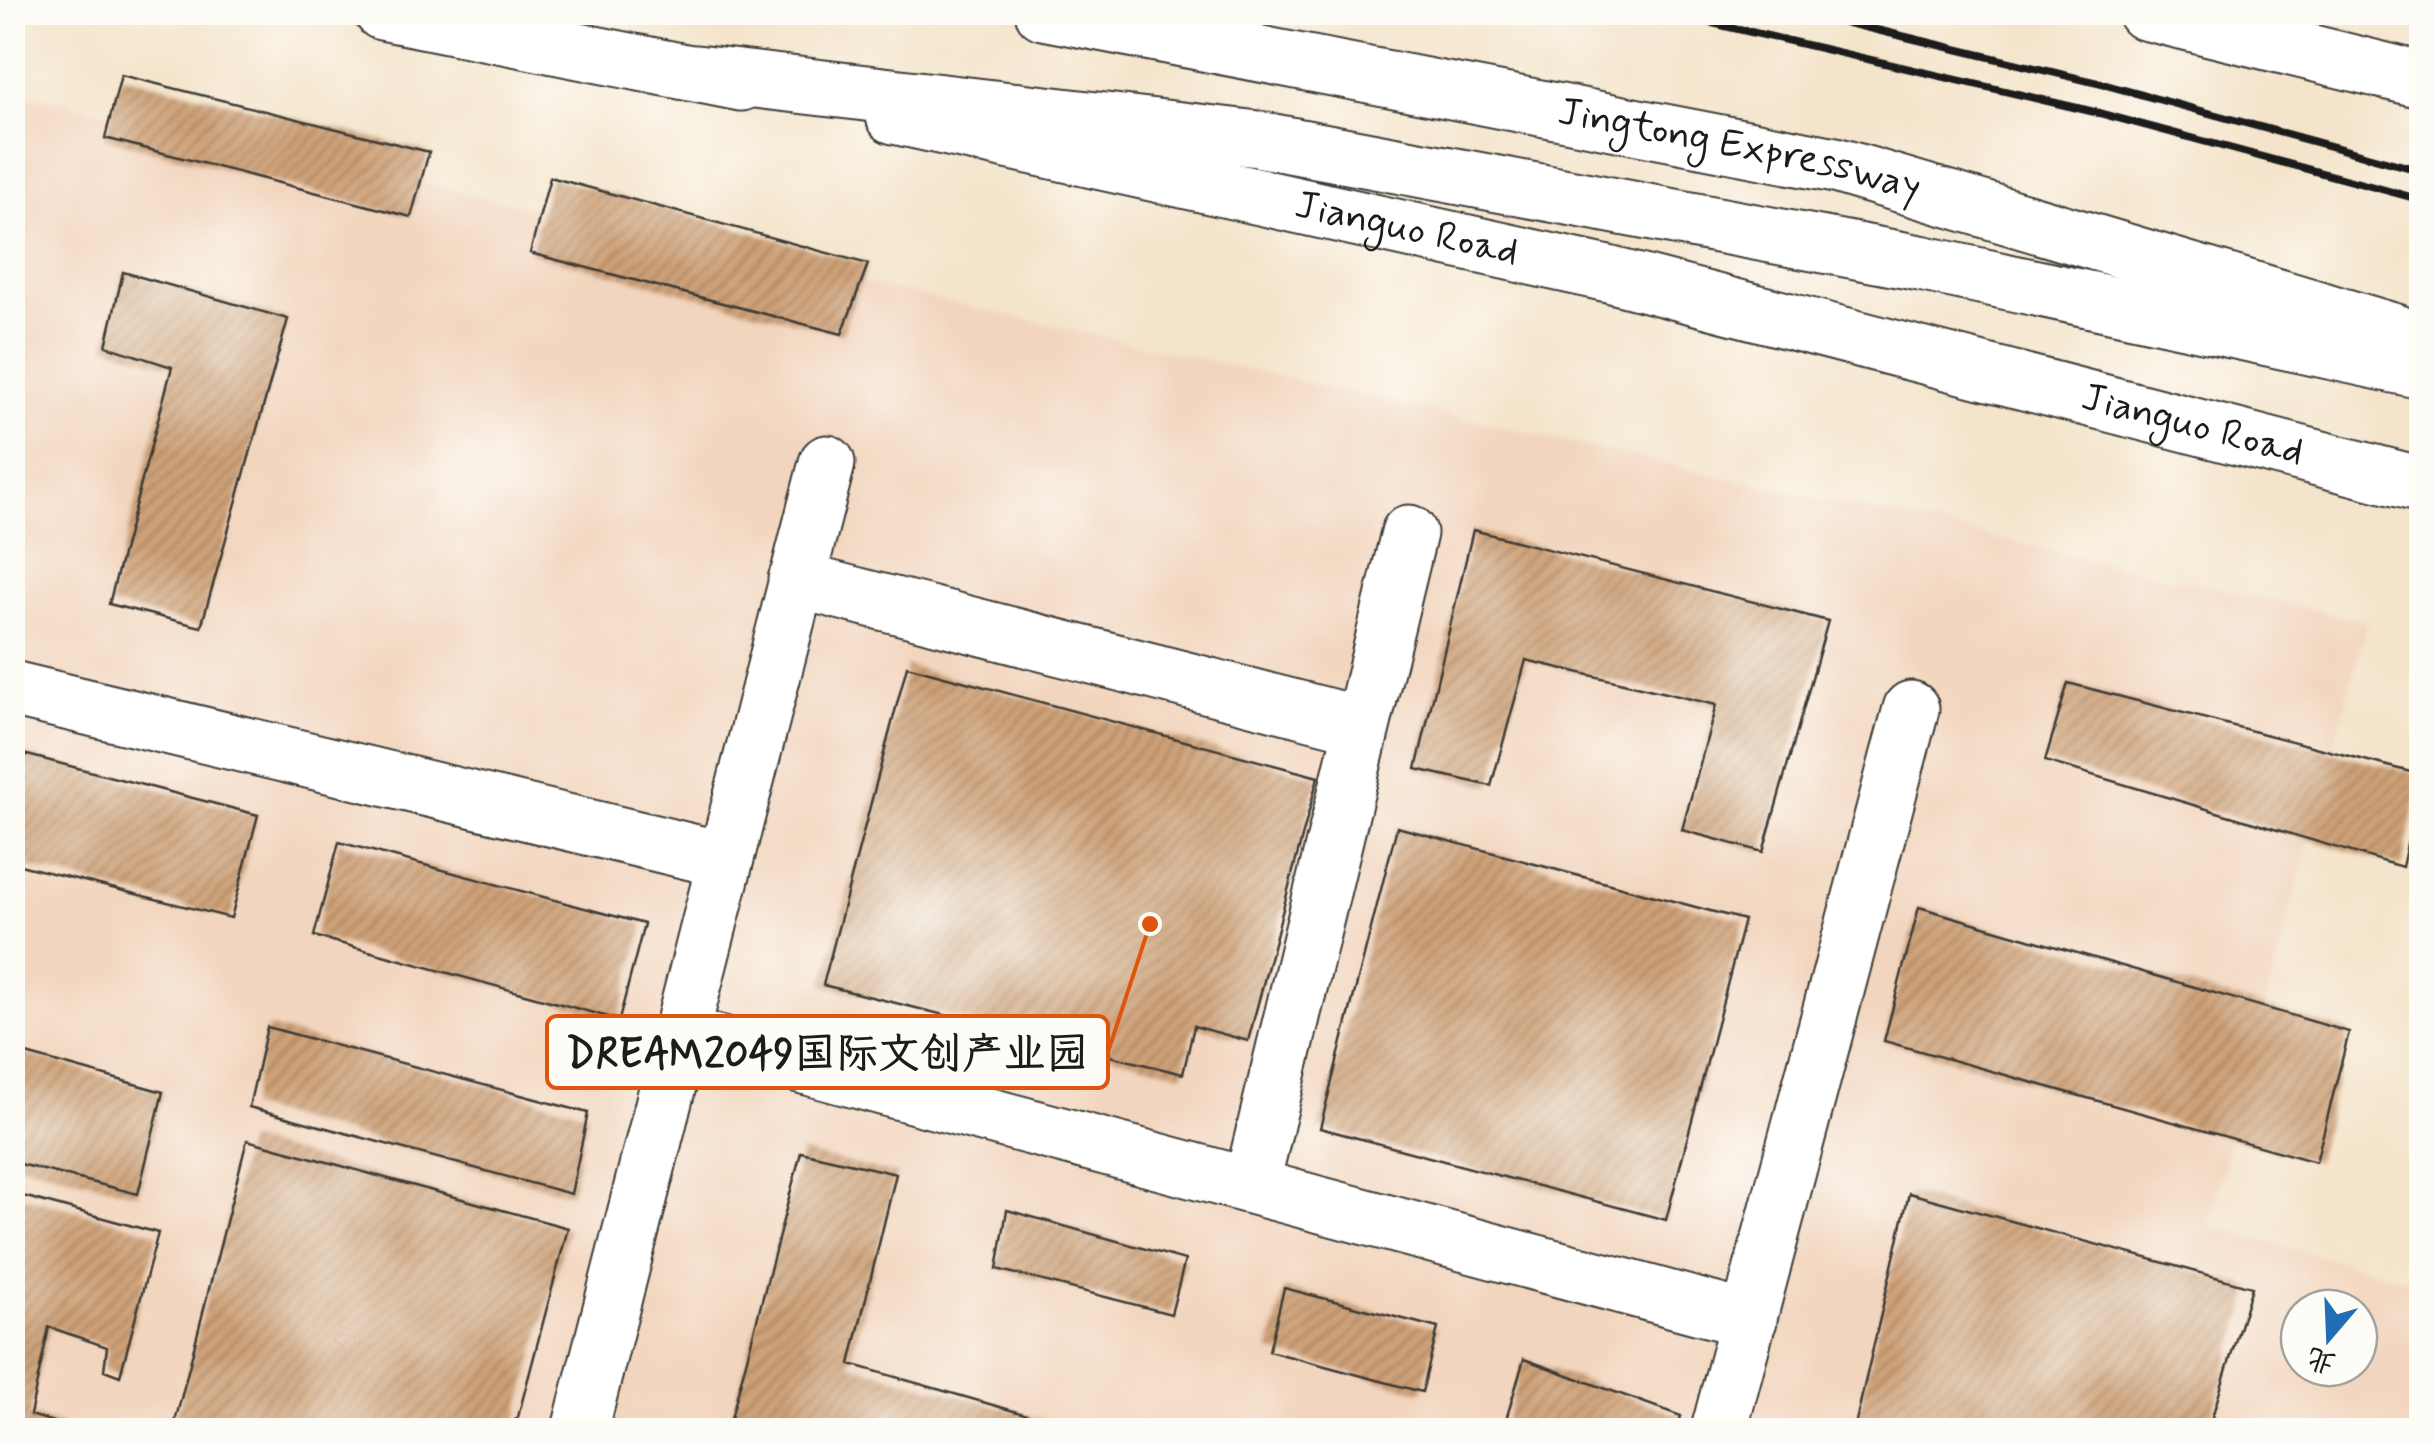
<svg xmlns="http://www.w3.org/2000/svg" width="2434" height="1443" font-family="Mynerve,'LXGW WenKai TC',sans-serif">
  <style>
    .built { fill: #f2d5be; fill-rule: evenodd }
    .building { fill: url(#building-hatch) }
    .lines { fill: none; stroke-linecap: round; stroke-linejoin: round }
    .minor-casing { stroke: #3c3a36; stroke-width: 59 }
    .major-casing { stroke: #3c3a36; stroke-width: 59 }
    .highway-casing { stroke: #3c3a36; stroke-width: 59 }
    .minor { stroke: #fff; stroke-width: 55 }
    .major { stroke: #fff; stroke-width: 55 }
    .highway { stroke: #fff; stroke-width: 55 }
    .rail { stroke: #1c1c1c; stroke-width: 8 }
    .labels { text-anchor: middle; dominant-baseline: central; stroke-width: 9; stroke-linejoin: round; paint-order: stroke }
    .street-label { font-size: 40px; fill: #1c1c1c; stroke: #fdfcf7 }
    .leader { fill: none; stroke: #de560d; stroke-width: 4 }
    .callout-dot { fill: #de560d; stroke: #fdfcf7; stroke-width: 4 }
    .callout { fill: #fdfcf7; stroke: #de560d; stroke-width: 4 }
    .callout-label { font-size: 42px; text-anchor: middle; font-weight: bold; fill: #1c1c1c }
  </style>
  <defs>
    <pattern id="building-hatch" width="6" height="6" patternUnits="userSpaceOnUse" patternTransform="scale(2.5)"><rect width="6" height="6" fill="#cfa278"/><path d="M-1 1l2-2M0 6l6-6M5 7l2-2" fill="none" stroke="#a78362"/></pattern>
  </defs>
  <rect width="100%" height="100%" fill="#fdfcf7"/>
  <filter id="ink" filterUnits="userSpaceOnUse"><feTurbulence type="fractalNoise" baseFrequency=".01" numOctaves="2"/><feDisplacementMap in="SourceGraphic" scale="20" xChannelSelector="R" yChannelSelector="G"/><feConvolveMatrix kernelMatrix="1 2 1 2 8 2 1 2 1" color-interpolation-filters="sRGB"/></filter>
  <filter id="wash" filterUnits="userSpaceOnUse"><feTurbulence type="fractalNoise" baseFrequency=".0048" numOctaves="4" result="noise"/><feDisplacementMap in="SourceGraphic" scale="40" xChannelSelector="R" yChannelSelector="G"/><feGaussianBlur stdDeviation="2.25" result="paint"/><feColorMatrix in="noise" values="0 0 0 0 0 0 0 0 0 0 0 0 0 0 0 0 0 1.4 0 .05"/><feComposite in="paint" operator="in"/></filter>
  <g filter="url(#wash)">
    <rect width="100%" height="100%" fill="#f4e4cb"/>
    <!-- built -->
    <path class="built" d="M13,91l2354,531 -159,603 213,59v146h-2408zM2299,1308h60v60h-60z"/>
    <g id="blocks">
      <!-- building -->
      <path class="building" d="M121,75l308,77 -18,65 -306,-79z
        M550,177l318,87 -26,70 -312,-81z
        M123,272l165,47 -87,308 -92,-23 63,-237 -66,-21z
        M1473,530l355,91 -65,231 -81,-22 34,-125 -190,-45 -35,126 -75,-17z
        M907,666l411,111 -70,264 -54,-15 -11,48 -360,-89z
        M2068,683l354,92 -20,92 -357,-106z
        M12,751l246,64 -27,103 -219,-55z
        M1397,827l347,93 -78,300 -346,-92z
        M339,842l305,82 -25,96 -305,-84z
        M1919,907l430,125 -33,130 -432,-121z
        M267,1027l321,86 -17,81 -322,-87z
        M12,1050l151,42 -25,102 -126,-32z
        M247,1140l321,88 -50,189 -12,13h-333z
        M801,1152l95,22 -46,190 230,66h-352z
        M12,1193l146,40 -38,143 -16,-6 3,-23 -58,-20 -19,88 50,15h-68z
        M1909,1193l343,94 -44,143h-354z
        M1007,1210l178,50 -14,54 -174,-45z
        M1284,1288l154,40 -16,64 -153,-41z
        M1524,1359l157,57 -4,14h-174z"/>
    </g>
  </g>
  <g filter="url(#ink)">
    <use href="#blocks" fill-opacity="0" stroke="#3c3a36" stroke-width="2.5"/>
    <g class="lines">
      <defs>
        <path id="minor" d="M796,580l566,145
          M12,689l713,171
          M681,1033l1068,287
          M1251,1186l158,-653
          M580,1430l247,-967
          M1719,1430l192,-721"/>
        <g id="major">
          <path d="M382,12l359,71"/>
          <path id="s1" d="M894,116l714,158 814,211"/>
        </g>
        <g id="highway">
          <path id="s2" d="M1043,12l792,153 561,167"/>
          <path d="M2145,12l277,68"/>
          <path d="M696,73l562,66 662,124 502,108"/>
        </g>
      </defs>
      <!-- minor casing -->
      <use href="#minor" class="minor-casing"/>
      <!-- major casing -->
      <use href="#major" class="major-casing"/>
      <!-- highway casing -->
      <use href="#highway" class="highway-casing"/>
      <!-- minor -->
      <use href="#minor" class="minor"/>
      <!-- major -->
      <use href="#major" class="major"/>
      <!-- highway -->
      <use href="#highway" class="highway"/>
      <!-- rail -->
      <path class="rail" d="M1665,12l434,101 323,87
        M1802,12l304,73 316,86"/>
    </g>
  </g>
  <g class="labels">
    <!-- street labels -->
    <g class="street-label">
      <text stroke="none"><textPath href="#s2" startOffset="710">Jingtong Expressway</textPath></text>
      <text stroke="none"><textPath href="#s1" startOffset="525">Jianguo Road</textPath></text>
      <text stroke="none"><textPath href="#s1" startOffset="1335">Jianguo Road</textPath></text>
    </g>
  </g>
  <!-- callouts -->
  <path class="leader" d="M1150 924L1108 1052"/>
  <circle class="callout-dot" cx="1150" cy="924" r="10"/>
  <rect class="callout" x="547" y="1016" width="561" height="72" rx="10"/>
  <g class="callout-label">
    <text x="827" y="1067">DREAM2049国际文创产业园</text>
  </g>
  <!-- margin -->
  <rect width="2434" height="1443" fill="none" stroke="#fdfcf7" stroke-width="50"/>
  <!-- north arrow -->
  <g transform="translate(2329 1338) rotate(199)"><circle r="48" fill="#fdfcf7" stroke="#a3a29f" stroke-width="2.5"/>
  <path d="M0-8L18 38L0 25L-18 38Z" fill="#1f6fb2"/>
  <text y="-15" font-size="28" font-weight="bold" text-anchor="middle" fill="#1c1c1c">北</text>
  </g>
</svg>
